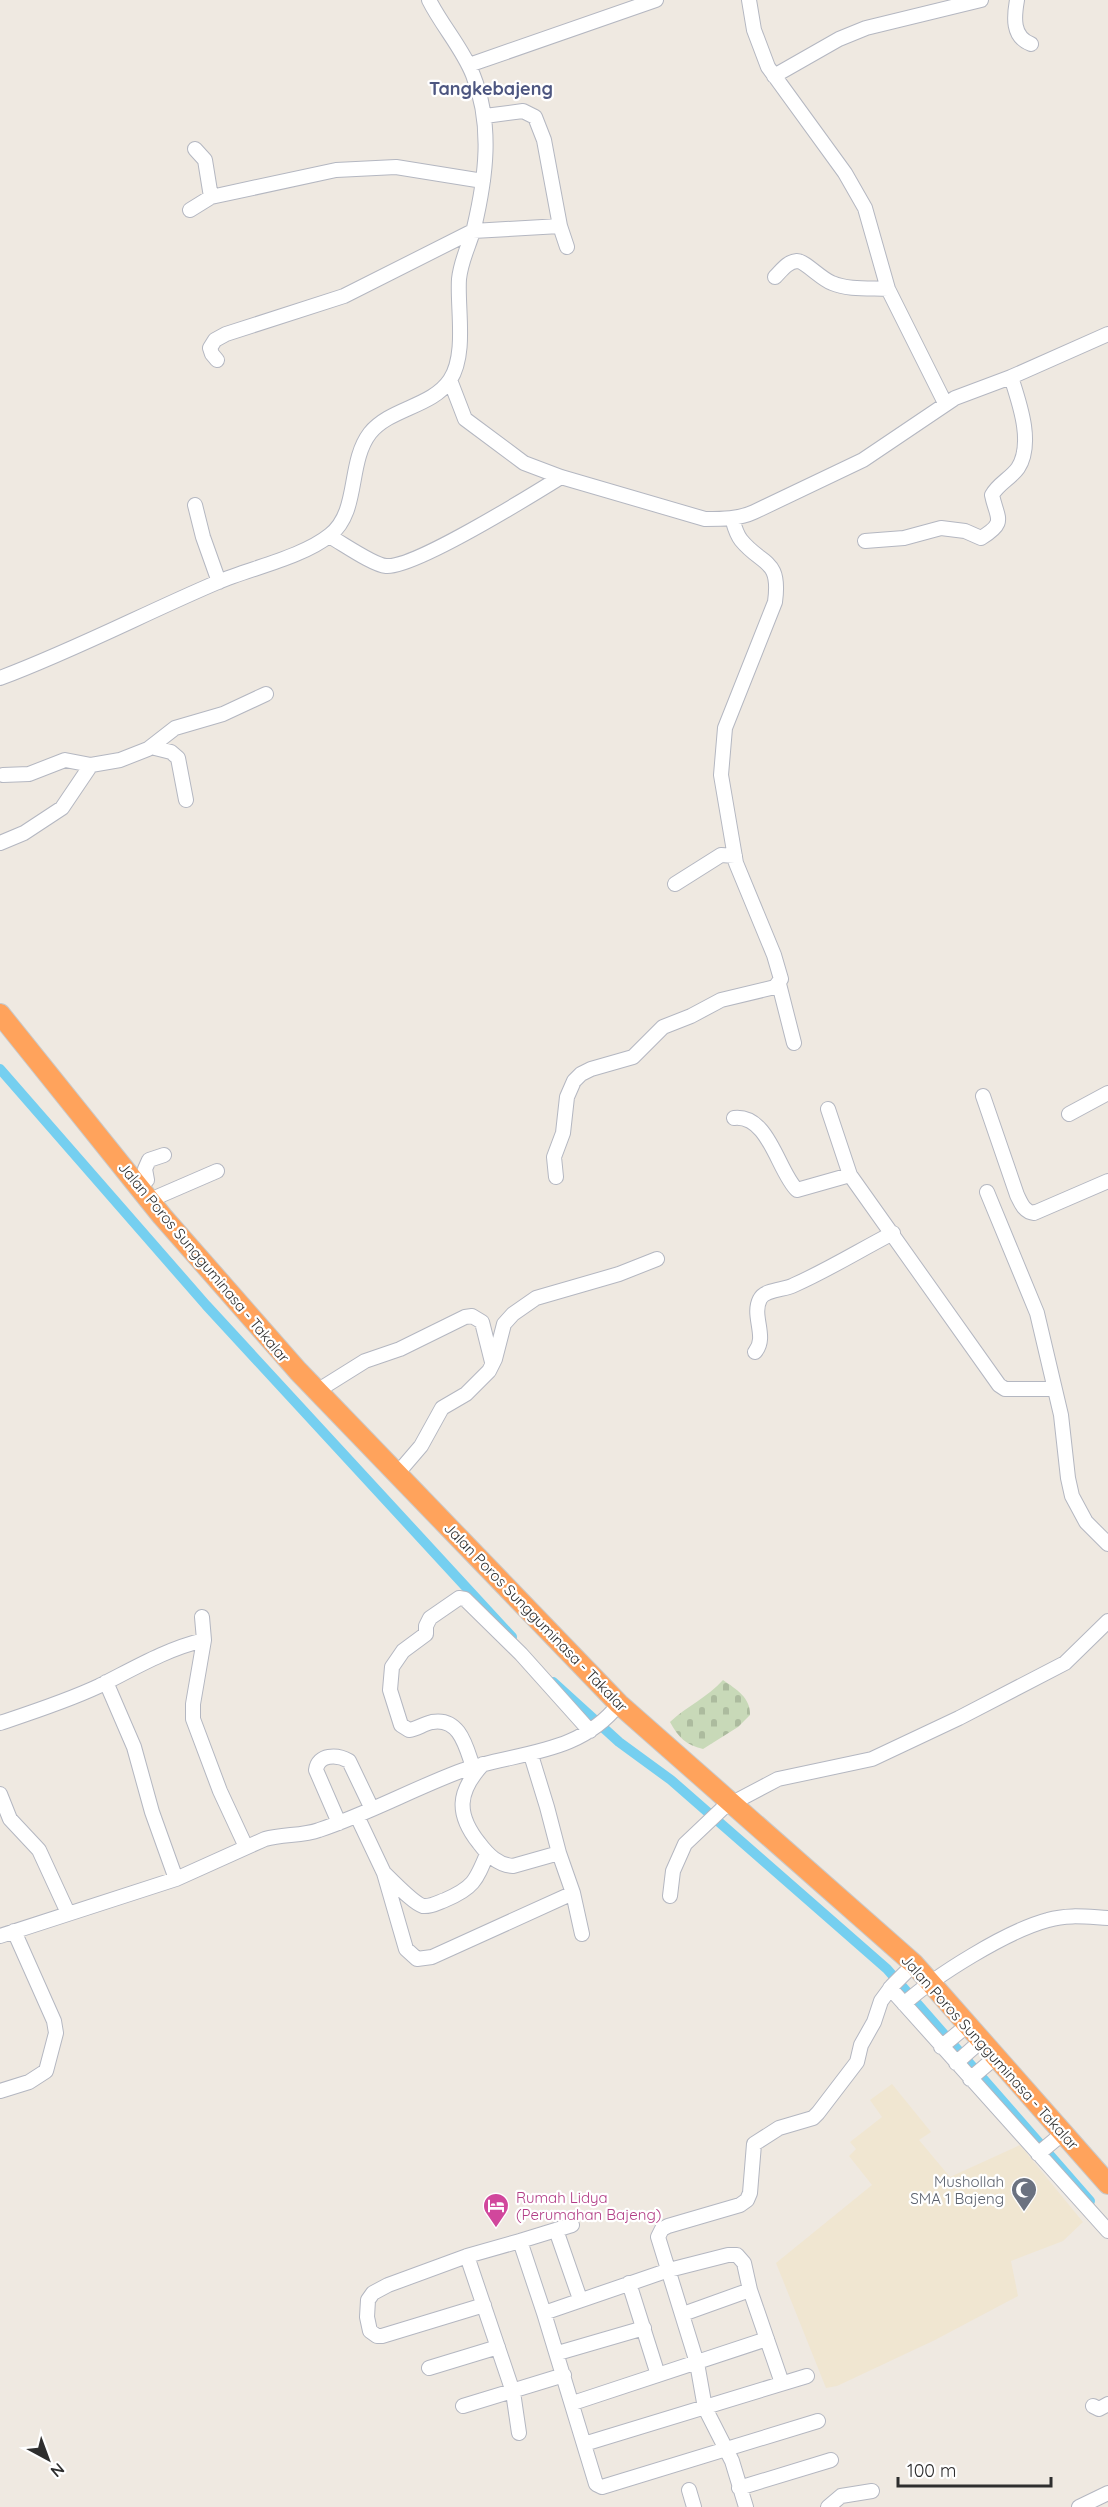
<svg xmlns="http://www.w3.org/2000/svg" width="1108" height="2507" font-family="Quicksand,sans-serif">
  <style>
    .education { fill: #f0e6d1 }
    .cemetery { fill: url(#cemetery-stones) }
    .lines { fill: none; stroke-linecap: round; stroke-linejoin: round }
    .canal { stroke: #75cff0; stroke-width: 10 }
    .minor-casing { stroke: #b4b7c1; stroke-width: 16 }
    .highway-casing { stroke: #c9c9c9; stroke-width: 22 }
    .minor { stroke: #fff; stroke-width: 14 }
    .highway { stroke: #ffa35c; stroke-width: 20 }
    .labels { text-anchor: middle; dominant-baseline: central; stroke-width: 4.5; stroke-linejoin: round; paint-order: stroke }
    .street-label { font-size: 15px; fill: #2e2e2e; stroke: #fff }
    .worship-label { font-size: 15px; fill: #5b616d; stroke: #fff; text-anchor: end }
    .hotel-label { font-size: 15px; fill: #b23c85; stroke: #fff; text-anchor: start }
    .quarter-label { font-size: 18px; font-weight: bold; fill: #4d5680; stroke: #fff }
  </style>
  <defs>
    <pattern id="cemetery-stones" width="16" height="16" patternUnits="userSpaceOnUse" patternTransform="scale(1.5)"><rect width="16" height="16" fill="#c8d9b8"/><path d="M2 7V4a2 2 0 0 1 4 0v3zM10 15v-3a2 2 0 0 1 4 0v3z" fill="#acbb9e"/></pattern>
  </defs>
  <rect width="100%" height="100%" fill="#efe9e1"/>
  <!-- education -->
  <path class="education" d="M892,2084l39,48 -12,8 31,37 70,-32 63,77 -20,19 -52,20 7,35 -83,44 -98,46 -11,2 -50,-125 96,-78 -23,-29 7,-7 -6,-7 32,-25 -12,-17z"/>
  <!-- cemetery -->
  <path class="cemetery" d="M723,1680c13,9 28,18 27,35l-12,12 -35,22c-17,-4 -25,-12 -33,-27 17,-16 38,-25 53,-42z"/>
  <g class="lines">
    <!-- canal -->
    <path class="canal" d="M0,1069l206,236 306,332
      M553,1682l66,60 52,38 216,189 203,232"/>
    <defs>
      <path id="minor" d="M749,0l5,30 14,37 77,106 20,35 23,81 57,114
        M1017,0c-3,17 -5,37 14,44
        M469,65l187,-65
        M774,76l65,-37 27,-11 115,-28
        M485,116l38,-5 12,6 9,23 16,86 7,21
        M195,149l10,11 6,37
        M190,210l21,-13 125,-27 60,-3 87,14
        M775,277c7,-7 12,-15 22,-16 8,0 24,18 35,22 16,7 39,5 56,6
        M217,360l-5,-6 -2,-6 5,-8 11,-6 118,-38 129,-65 87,-5
        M450,380l15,39 59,44 37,14 144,42c17,0 34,0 49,-7l109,-52 92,-62 56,-21 97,-43
        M195,505l8,32 16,45
        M329,536c13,7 44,29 57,30 27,3 146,-71 175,-89
        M865,541l39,-3 37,-10 24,3 16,7c26,-16 16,-19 11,-43 6,-11 19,-17 26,-27 16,-25 1,-66 -7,-91
        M0,678c75,-28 145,-65 218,-96 33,-14 85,-25 112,-47 30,-24 17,-72 40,-102 20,-25 62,-26 80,-53 17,-26 7,-72 9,-101 2,-19 10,-33 15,-51 12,-51 19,-103 -1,-153 -10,-26 -31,-49 -44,-75
        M151,747l20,5 7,6 8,42
        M3,775l26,-1 36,-14 26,5
        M0,843l24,-10 38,-25 29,-43 29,-5 28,-11 27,-21 48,-14 43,-20
        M675,884l46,-29 14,1
        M779,984l15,59
        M983,1096l34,99c4,8 7,17 17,18l74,-32
        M828,1109l22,66
        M1069,1114l39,-21
        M734,1118c35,-4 44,54 63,72l53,-15 149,210 6,4h49
        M556,1177l-2,-20 9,-24 4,-36 7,-16 7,-7 10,-5 42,-12 30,-30 28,-11 30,-16 54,-13 6,-8 -7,-24 -38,-92 -15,-88 4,-47 50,-126c6,-44 -13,-36 -34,-62 -5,-6 -7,-15 -9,-22
        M140,1188l7,-8 -2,-11 4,-9 15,-5
        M987,1192l50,121 24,102 7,63 4,18 14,26 22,22
        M150,1200l67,-29
        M755,1352c13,-15 -4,-36 5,-53 5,-10 26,-9 34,-14 34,-15 66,-35 99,-52
        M317,1391l48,-30 35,-12 65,-32 7,-1 10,6 10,40
        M397,1474l24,-28 21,-38 24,-14 23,-23 6,-12 9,-35 9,-10 23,-16 83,-24 38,-15
        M202,1617l2,23
        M106,1682l28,65 18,65 24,67
        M0,1723c33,-11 67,-22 99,-37 34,-17 67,-37 105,-46l-11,64v15l27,72 26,56
        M531,1755l16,52 12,46
        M483,1764c-26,28 -27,50 -4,79 9,12 19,22 34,23l46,-13 14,40 9,41
        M473,1767c-7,-20 -13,-50 -41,-45 -9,2 -15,7 -23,8l-8,-5 -11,-35 2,-23 11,-16 23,-17v-8l4,-8 29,-20 6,1 56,55 69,77
        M0,1794l10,25 29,31 29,63
        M357,1816l27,57 22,76 11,10 15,-2 141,-64
        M339,1823l-23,-53c2,-16 21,-16 33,-9l23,48
        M384,1873c9,8 29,30 39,33 8,1 16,-4 22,-6 28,-12 31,-19 42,-46
        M670,1896l3,-25 12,-27 38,-36 55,-29 94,-20 87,-41 106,-55 43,-42
        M0,1936l176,-57 89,-40c18,-5 38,-3 54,-9 48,-16 92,-40 139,-58 57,-21 119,-15 161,-68
        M890,1988l218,243
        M904,2004c32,-29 103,-73 144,-84 20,-6 40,-3 60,-2
        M941,2047l28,-23
        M956,2063l26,-23
        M970,2079l27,-23
        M0,2091l29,-9 17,-11 10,-38 -2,-12 -40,-90
        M1038,2154l24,-20
        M556,2230l24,69
        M467,2256l46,136 6,41
        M629,2283l29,92
        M750,2290l-6,-27 -7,-8h-9l-59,15 -125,43 52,171 6,3 216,-66
        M484,2305l-102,31h-5l-7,-5 -3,-14 1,-17 5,-7 15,-8 79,-29 53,-15
        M544,2313l-24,-72 52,-16
        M683,2314l67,-24 32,93
        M558,2353l86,-25
        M429,2368l69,-21
        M573,2403l194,-64
        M463,2406l101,-31
        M1093,2406l6,3 9,-5
        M584,2444l223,-68
        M739,2488l92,-28
        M689,2490l5,17
        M746,2507l-14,-46 -27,-53 -8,-45 -39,-126 4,-8 6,-3 72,-21 7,-5 3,-7 4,-49 25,-16 34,-10 5,-5 39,-51 4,-17 13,-23 7,-21 11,-15 22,-22
        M828,2507l13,-11 31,-5
        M1079,2507l29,-14"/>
      <path id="highway" d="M0,1014l162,202 136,155 321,333 295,260 194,220"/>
    </defs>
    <!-- minor casing -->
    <use href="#minor" class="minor-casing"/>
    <!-- highway casing -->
    <use href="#highway" class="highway-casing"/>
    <!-- minor -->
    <use href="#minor" class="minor"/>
    <!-- highway -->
    <use href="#highway" class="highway"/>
  </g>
  <!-- icons -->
  <defs>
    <symbol id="mosque-pin" viewBox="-11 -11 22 30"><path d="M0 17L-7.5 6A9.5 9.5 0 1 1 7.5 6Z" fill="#6b7280" stroke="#fff"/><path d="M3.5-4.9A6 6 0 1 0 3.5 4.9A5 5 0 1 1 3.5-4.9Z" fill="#fff"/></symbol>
    <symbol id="hotel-pin" viewBox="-11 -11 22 30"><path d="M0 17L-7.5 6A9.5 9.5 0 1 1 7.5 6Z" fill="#d1479c" stroke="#fff"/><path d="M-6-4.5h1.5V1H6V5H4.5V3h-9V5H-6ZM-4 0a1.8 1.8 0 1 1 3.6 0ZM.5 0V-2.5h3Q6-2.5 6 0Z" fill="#fff"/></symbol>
  </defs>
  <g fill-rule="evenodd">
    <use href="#mosque-pin" x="1009" y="2175" width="30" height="40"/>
    <use href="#hotel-pin" x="481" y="2191" width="30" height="40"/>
  </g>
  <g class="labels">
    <!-- street labels -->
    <g class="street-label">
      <text transform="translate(204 1262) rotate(50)">Jalan Poros Sungguminasa - Takalar</text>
      <text transform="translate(536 1617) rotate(46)">Jalan Poros Sungguminasa - Takalar</text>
      <text transform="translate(990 2052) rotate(48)">Jalan Poros Sungguminasa - Takalar</text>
    </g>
    <!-- worship labels -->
    <g class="worship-label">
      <text x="1004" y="2181">Mushollah<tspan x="1004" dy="17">SMA 1 Bajeng</tspan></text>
    </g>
    <!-- hotel labels -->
    <g class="hotel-label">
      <text x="516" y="2197">Rumah Lidya<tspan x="516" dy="17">(Perumahan Bajeng)</tspan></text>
    </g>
    <!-- quarter labels -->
    <g class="quarter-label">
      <text x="491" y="88">Tangkebajeng</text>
    </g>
  </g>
  <!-- north arrow -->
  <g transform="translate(48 2459) rotate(139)" stroke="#ffffff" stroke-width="4.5" paint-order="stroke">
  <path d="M0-4.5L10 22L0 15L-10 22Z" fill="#2e2e2e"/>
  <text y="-9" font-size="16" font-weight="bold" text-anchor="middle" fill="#2e2e2e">N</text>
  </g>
  <!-- scale -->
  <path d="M898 2477v9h153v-9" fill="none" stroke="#2e2e2e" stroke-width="3"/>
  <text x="907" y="2477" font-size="18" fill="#2e2e2e" stroke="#ffffff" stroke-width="4.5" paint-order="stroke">100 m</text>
</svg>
